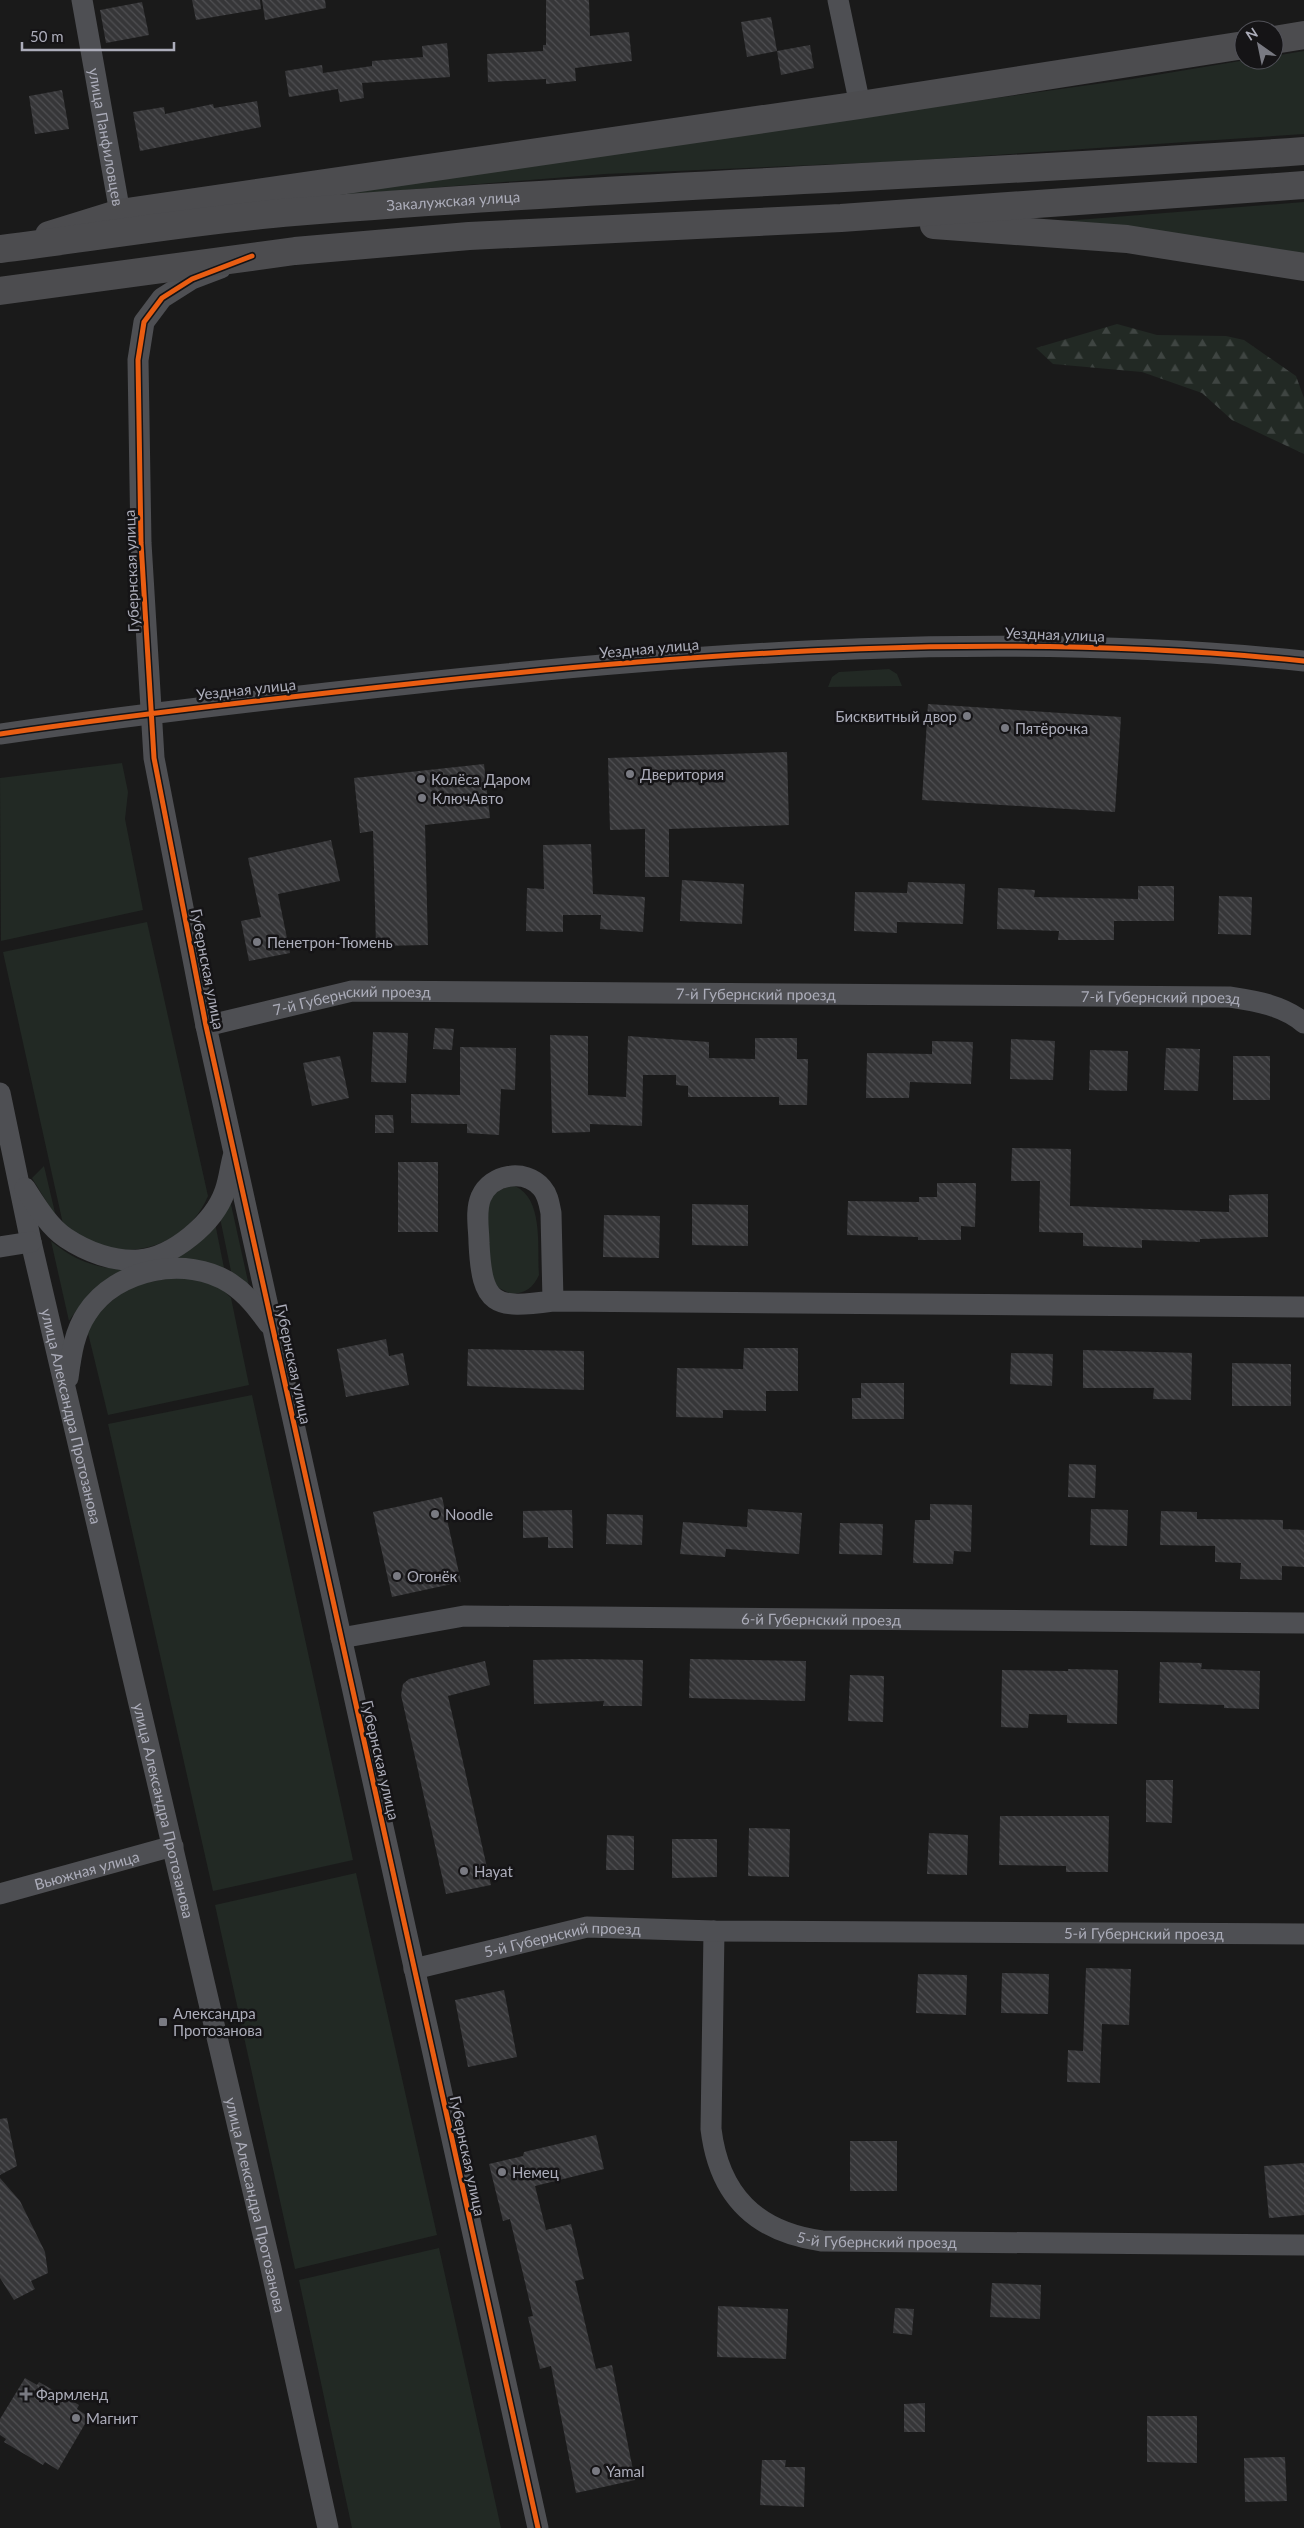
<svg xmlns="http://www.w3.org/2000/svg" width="1304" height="2528" font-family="Lato,sans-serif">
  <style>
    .grass { fill: #222924 }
    .forest { fill: url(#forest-firs) }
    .building { fill: url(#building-back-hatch) }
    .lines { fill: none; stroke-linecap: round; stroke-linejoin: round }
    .minor { stroke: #4e4f53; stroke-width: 21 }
    .major { stroke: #4c4c4f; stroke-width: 28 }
    .highway { stroke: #4c4c4f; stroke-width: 28 }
    .cycleway-casing { stroke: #151416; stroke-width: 8 }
    .cycleway { stroke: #e95d12; stroke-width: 5 }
    .poi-dot { fill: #797a82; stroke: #151416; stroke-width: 2 }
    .labels { text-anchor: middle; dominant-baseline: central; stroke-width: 5; stroke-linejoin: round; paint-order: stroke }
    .street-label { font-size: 15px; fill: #acadba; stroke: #151416 }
    .poi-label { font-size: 15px; fill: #acadba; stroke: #151416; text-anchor: start }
  </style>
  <defs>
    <pattern id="forest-firs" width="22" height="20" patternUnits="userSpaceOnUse" patternTransform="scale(1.25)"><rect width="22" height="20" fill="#222924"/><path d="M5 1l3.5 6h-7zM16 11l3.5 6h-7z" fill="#3f4542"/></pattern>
    <pattern id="building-back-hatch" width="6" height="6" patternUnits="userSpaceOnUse" patternTransform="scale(1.25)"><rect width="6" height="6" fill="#363638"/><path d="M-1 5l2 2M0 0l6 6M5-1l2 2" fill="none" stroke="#505053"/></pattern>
  </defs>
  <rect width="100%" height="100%" fill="#1a1a1a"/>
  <!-- grass -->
  <path class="grass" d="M1304,51v83l-397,27 -302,13 -349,28 876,-123 114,-19h28v-4z
    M1304,202v55l-253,-35z
    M889,669l8,5 5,12 -74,1 4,-10 7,-5z
    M122,763l6,29 -3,27 18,91 -142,31 -1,-163z
    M147,922l61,274c-16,39 -59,61 -101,52 -16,-3 -31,-15 -44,-24l-60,-272z
    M44,1166l12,51 -24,-39z
    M515,1186c29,13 22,62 24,89 -6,13 -13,18 -28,19l-14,-7 -5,-10c-2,-19 -10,-60 -2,-77 4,-9 16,-13 25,-14z
    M230,1200l19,86 -17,-10 -12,-58z
    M215,1223l10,50 -55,-12z
    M51,1241c23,19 43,27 73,28 -25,16 -39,28 -55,52z
    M171,1278l26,1 21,6 13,13 18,87 -141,30 -21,-86 10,-17 36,-27z
    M252,1395l101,465 -140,31 -105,-467z
    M356,1873l81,362 -142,34 -80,-364z
    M439,2248l62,280h-149l-53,-248z"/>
  <!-- forest -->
  <path class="forest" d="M1117,324l40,11 69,1 18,4 52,36 8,22v56l-72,-34 -30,-27 -60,-21 -89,-8 -17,-16z"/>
  <!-- building -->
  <path class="building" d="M192,0h68l1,9 -65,11z
    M262,0h63l1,8 -61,12z
    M546,0h43l1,36 39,-4 3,29 -57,7 1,13 -30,3v-5l-58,3 -1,-28 56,-3v-6h3z
    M142,2l7,33 -43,8 -6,-33z
    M771,17l6,34 -30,6 -6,-35z
    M447,43l3,34 -88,6 2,15 -24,4 -2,-13 -49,8 -4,-26 37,-6 1,8 49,-7v-5l51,-4 -1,-11z
    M810,45l4,23 -33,7 -4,-24z
    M62,90l7,39 -34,5 -6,-38z
    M257,101l4,26 -121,24 -7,-39 31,-5 1,7 48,-10 1,4z
    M928,704l193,13 -6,95 -193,-12z
    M787,752l2,73 -120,4v48h-24v-48l-35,1 -2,-72z
    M484,764l6,54 -65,7 3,120 -52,1 -3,-115 -13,2 -6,-55z
    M331,840l9,41 -62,13 12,59 -41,8 -8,-40 20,-4 -13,-59z
    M591,844l2,50 52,3 -2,35 -43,-3 1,-14h-38v17l-37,-1 1,-43 17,1 -1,-44z
    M682,880l62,4 -2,40 -62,-3z
    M908,882l57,2 -2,40 -66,-2v11l-43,-2 1,-39 52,1z
    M1138,886h36v35h-60v19h-56l1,-9 -62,-2 1,-41 37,2 -1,7 104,2z
    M1219,896l33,1 -1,38 -33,-1z
    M435,1028l19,1 -2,21 -19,-1z
    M373,1032l35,1 -2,50 -35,-1z
    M550,1035l38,1v59l38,2 2,-61 81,6v16l46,1v-21h42v21h11l-1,46h-28v-8h-91v-11l-12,-1v-10h-33l-1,51 -52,-2v8l-38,1z
    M1011,1039l44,2 -2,39 -43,-1z
    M932,1041l41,1 -2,42 -61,-2 -1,16h-43l1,-45 65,1z
    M460,1047l56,1 -1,42 -14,-1 -2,46 -32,-2v-9l-56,-1v-29l49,1z
    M1166,1048l34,1 -2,42 -34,-1z
    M1090,1050l38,1 -1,40 -38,-1z
    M340,1056l9,42 -37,8 -9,-43z
    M1233,1056h37v44h-37z
    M375,1115h18l1,18h-19z
    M1012,1148l59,1 -1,57 159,6v-17l39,-1v43l-68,2v3l-58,-2v8l-59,-2v-13l-44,-1 1,-51h-29z
    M398,1162h40v70h-40z
    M937,1183h39l-1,44 -14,-1v14h-43v-3l-71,-2 1,-34 71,1v-5h18z
    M692,1204l56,1v41l-56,-1z
    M604,1215l56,1 -1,42 -56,-1z
    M386,1339l3,17 14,-3 6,32 -63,12 -9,-48z
    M744,1348h54v43h-32v20l-43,-1v8l-47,-1 1,-49 66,1z
    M468,1349l116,2v39l-117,-4z
    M1083,1350l109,3 -1,47 -38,-1 1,-11h-71z
    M1011,1353l42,1 -1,32 -42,-2z
    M1232,1363l59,1v42h-59z
    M861,1383h43v36h-52v-21h9z
    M1069,1464l27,1 -1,33 -27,-1z
    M442,1497l19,85 -69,15 -19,-85z
    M930,1504l42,1 -1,47 -17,-1 -1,13 -40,-1 2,-43h15z
    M748,1509l54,4 -3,41 -73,-5 -1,8 -45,-3 3,-32 64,5z
    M1091,1509l37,1 -1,36 -37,-1z
    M572,1510l1,38h-25v-11l-25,1v-27z
    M1161,1511l36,1v7l86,1v9l21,1v37l-22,-1v14l-42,-1 1,-16 -26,-1v-16l-55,-1z
    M607,1514l36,1 -1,30 -36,-1z
    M840,1523l43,1 -1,31 -43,-1z
    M580,1659l63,1 -1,46h-39l1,-5 -70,3 -1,-44z
    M690,1659l116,2 -1,40 -116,-3z
    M485,1661l5,24 -42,11 43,189 -45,9 -45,-199 2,-11 6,-5z
    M1160,1662l42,1 -1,6 59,2 -1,38 -35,-1v-3l-65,-2z
    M1068,1669l50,1 -1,54 -50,-1v-8l-38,-1 -1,14 -27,-1 1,-57 66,1z
    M850,1675l34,1 -1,46 -35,-1z
    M1146,1780h27l-1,43 -26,-1z
    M1000,1816h109l-1,56h-42v-6l-67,-1z
    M749,1828l41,1 -1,48 -41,-1z
    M929,1833l39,2 -1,40 -40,-1z
    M607,1835l27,1v34h-28z
    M672,1839h45v38l-45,1z
    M1086,1968l45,1 -2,56 -27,-1 -2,59 -33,-1 1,-32 15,1z
    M1002,1973l47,1 -1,40 -47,-1z
    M918,1974l49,1 -1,40 -50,-2z
    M504,1990l13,67 -49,10 -13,-67z
    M7,2118l10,48 -17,9v-56z
    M596,2135l8,34 -69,17 11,44 25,-6 13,55 -9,2 21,88 16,-4 23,115 -59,13 -25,-127 -11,3 -12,-52 5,-1 -23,-97 -7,2 -14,-57 34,-8 1,-4z
    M850,2141h47v50h-47z
    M1304,2163v52l-35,3 -5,-52z
    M0,2178l20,23 25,51 3,21 -17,8 4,8 -21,11 -14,-22z
    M992,2283l49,2 -1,34 -50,-2z
    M718,2306l70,3 -2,50 -69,-2z
    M895,2308l19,1 -2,26 -19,-2z
    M25,2378l12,7 2,-3 40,23 -2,4 12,8 -31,53 -13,-8 -2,3 -39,-23 2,-3 -6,-4v-16z
    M925,2403v29h-21v-28z
    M1147,2416h50v47l-50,-1z
    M1285,2457l2,44 -42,1 -1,-44z
    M762,2460h24l-1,7h20l-1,40 -44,-2z"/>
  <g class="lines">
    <!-- minor -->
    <g class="minor">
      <path id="s1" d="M82,0l38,213"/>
      <path d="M838,0l22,105"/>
      <path d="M221,268l-29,11 -30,19 -18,24 -6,38 3,183 13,215 52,268 332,1502"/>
      <path d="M0,734c139,-20 278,-36 418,-51 294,-32 591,-52 886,-22"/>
      <path id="s2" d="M206,1026l146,-35 877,6c26,4 54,8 75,26"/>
      <path id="s3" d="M0,1093l31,149 240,1026 57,260"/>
      <path d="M25,1188c11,17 24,39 41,50 21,14 48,24 73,22 34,-3 75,-37 86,-69 4,-11 5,-23 8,-34"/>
      <path d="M0,1247l31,-5"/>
      <path d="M553,1301l-2,-88c-2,-10 -3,-18 -9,-25 -17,-20 -51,-14 -61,9 -6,14 -2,32 -2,46 3,63 15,66 74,58l751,6"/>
      <path d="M68,1378c3,-22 6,-46 19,-65 29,-45 100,-58 143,-30 17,11 28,26 39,41"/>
      <path id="s4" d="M341,1638l123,-22 840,7"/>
      <path id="s5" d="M0,1894l173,-48"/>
      <path id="s6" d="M714,1931l-3,198c8,66 45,103 111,112l482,4"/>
      <path id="s7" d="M414,1969l173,-42 127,4 590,3"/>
    </g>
    <!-- major -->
    <path class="major" d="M1274,40l30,-5
      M49,235l71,-22 740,-108 384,-60"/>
    <!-- highway -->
    <g class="highway">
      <path d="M934,225l193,14 177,28"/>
      <path id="s8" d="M0,249c98,-12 195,-29 294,-37 336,-27 673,-37 1010,-61"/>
      <path d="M0,291l295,-40 174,-15 372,-18 463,-33"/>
    </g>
    <defs>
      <path id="cycleway" d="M252,256l-60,23 -30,19 -18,24 -6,38 3,183 13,215 52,268 332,1502
        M0,734c139,-20 278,-36 418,-51 294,-32 591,-52 886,-22"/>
    </defs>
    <!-- cycleway casing -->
    <use href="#cycleway" class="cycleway-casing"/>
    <!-- cycleway -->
    <use href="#cycleway" class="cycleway"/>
  </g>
  <!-- markers -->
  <g class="poi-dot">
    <circle cx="967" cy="716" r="5"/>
    <circle cx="1005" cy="728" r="5"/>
    <circle cx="630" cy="774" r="5"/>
    <circle cx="421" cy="779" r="5"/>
    <circle cx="422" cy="798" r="5"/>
    <circle cx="257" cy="942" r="5"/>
    <circle cx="435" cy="1514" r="5"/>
    <circle cx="397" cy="1576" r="5"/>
    <circle cx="464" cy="1871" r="5"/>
    <rect x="158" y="2017" width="10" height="10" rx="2.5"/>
    <circle cx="502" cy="2172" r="5"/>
    <path d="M23.5 2386.5h5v5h5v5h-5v5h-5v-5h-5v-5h5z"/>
    <circle cx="76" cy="2418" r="5"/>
    <circle cx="596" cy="2471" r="5"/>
  </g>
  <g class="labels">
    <!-- street labels -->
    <g class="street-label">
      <text stroke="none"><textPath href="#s1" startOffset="139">улица Панфиловцев</textPath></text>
      <text stroke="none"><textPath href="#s8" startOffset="456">Закалужская улица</textPath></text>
      <text transform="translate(131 571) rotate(-92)">Губернская улица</text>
      <text transform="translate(1055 634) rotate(2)">Уездная улица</text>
      <text transform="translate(649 648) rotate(-5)">Уездная улица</text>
      <text transform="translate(246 689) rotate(-6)">Уездная улица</text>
      <text transform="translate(208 969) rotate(79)">Губернская улица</text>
      <text stroke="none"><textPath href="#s2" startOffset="554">7-й Губернский проезд</textPath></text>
      <text stroke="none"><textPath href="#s2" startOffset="959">7-й Губернский проезд</textPath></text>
      <text stroke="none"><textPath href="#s2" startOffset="149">7-й Губернский проезд</textPath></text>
      <text transform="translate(294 1364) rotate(78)">Губернская улица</text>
      <text stroke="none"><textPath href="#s3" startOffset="331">улица Александра Протозанова</textPath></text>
      <text stroke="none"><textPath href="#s4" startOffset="482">6-й Губернский проезд</textPath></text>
      <text transform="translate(381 1760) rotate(77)">Губернская улица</text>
      <text stroke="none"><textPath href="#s3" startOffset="736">улица Александра Протозанова</textPath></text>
      <text stroke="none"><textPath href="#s5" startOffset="90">Вьюжная улица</textPath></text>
      <text stroke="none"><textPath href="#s7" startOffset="735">5-й Губернский проезд</textPath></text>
      <text stroke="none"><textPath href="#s7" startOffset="152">5-й Губернский проезд</textPath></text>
      <text transform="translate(468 2156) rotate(78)">Губернская улица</text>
      <text stroke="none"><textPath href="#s3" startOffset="1141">улица Александра Протозанова</textPath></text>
      <text stroke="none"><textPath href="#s6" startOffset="425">5-й Губернский проезд</textPath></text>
    </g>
    <!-- poi labels -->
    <g class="poi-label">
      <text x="957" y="716" text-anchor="end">Бисквитный двор</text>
      <text x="1015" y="728">Пятёрочка</text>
      <text x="640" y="774">Дверитория</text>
      <text x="431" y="779">Колёса Даром</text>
      <text x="432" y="798">КлючАвто</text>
      <text x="267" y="942">Пенетрон-Тюмень</text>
      <text x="445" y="1514">Noodle</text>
      <text x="407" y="1576">Огонёк</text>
      <text x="474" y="1871">Hayat</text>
      <text x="173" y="2013">Александра<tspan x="173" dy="17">Протозанова</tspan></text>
      <text x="512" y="2172">Немец</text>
      <text x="36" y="2394">Фармленд</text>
      <text x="86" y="2418">Магнит</text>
      <text x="606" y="2471">Yamal</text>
    </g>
  </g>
  <!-- north arrow -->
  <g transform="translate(1259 45) rotate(327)"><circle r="24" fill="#151416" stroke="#515158"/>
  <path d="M0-4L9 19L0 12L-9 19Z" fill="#797a82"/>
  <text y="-8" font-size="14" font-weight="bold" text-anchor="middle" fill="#acadba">N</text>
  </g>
  <!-- scale -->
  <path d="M22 42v8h152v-8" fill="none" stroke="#acadba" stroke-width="2.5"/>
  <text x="30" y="42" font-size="15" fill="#acadba" stroke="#151416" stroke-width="4" paint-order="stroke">50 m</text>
</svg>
